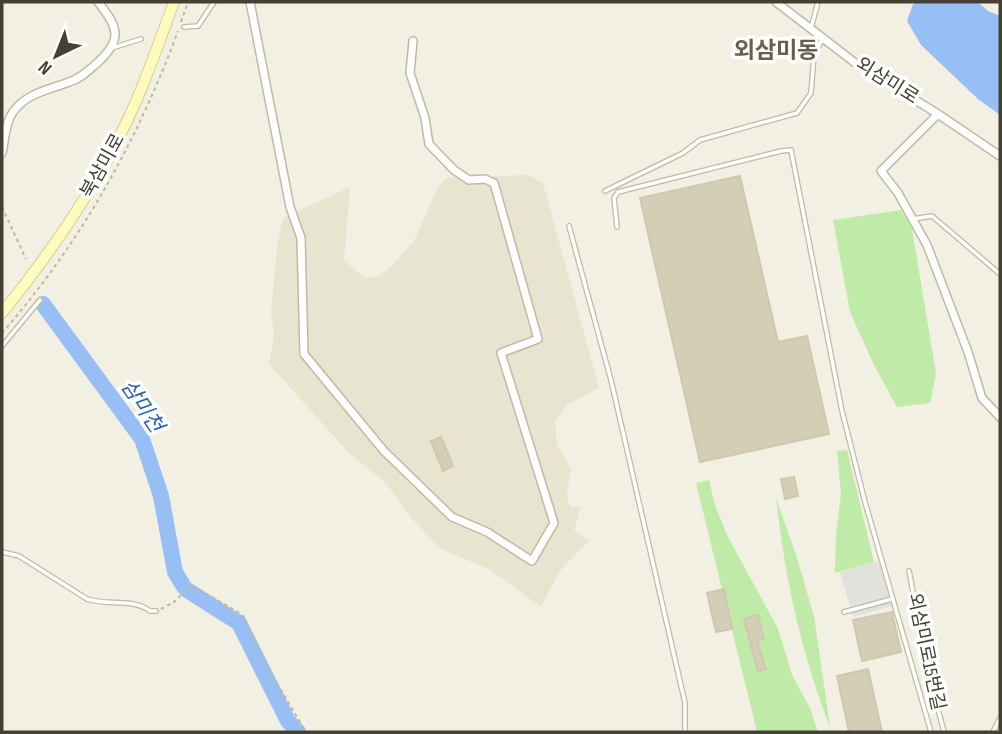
<svg xmlns="http://www.w3.org/2000/svg" width="1002" height="734" font-family="'Sofia Sans Condensed','Noto Sans KR',sans-serif">
  <style>
    .residential { fill: #e7e4cf }
    .green { fill: #c0eaa7 }
    .parking { fill: #e2e1db }
    .water { fill: #98bff5 }
    .lines { fill: none; stroke-linecap: round; stroke-linejoin: round }
    .river { stroke: #98bff5; stroke-width: 16 }
    .building { fill: #d4ceb7; stroke: #d0c8a9; stroke-width: 2 }
    .lane-casing { stroke: #bebaa4; stroke-width: 6 }
    .street-casing { stroke: #bebaa4; stroke-width: 10 }
    .secondary-casing { stroke: #d5d08e; stroke-width: 12 }
    .path { stroke: #c1b994; stroke-width: 2; stroke-dasharray: 3.5 3.5; stroke-linecap: butt }
    .lane { stroke: #fff; stroke-width: 3.5 }
    .street { stroke: #fff; stroke-width: 7 }
    .secondary { stroke: #fffbbf; stroke-width: 10 }
    .labels { text-anchor: middle; dominant-baseline: central; stroke-width: 7; stroke-linejoin: round; paint-order: stroke }
    .street-label { font-size: 19px; fill: #444032; stroke: #fff }
    .water-label { font-size: 21px; font-style: italic; fill: #255fb6; stroke: #fff }
    .quarter-label { font-size: 23px; font-weight: bold; fill: #676149; stroke: #fff }
  </style>
  <rect width="100%" height="100%" fill="#f2f0e2"/>
  <!-- residential -->
  <path class="residential" d="M528,175l15,8 56,205 -32,17 -12,17 2,22 14,25 -4,26 3,12h11l-7,23 15,11 -30,31 -18,35 -52,-38 -48,-20 -28,-29 -28,-38 -36,-29 -80,-89 5,-28 -3,-24 6,-65 6,-29 67,-31 -6,74 21,17 14,-2 14,-11 22,-26 22,-50 9,-11z"/>
  <!-- green -->
  <path class="green" d="M901,210l11,19 24,145 -6,29 -33,4 -22,-40 -25,-55 -17,-92z
    M847,450l27,112 -39,11 1,-38 5,-41 -4,-43z
    M709,480l6,25 13,32 50,92 14,46 18,33 8,24h-61l-61,-249z
    M776,498l20,57 18,61 16,111c-29,-76 -45,-148 -54,-229z"/>
  <!-- parking -->
  <path class="parking" d="M879,561l13,45 -39,11 -13,-45z"/>
  <!-- water -->
  <path class="water" d="M916,2h62l10,9 12,5v99l-22,-16 -57,-54 -14,-24 6,-17z"/>
  <g class="lines">
    <!-- river -->
    <path class="river" d="M43,304l99,135 19,57 14,76 9,15
      M187,590l52,33 49,98 10,11"/>
  </g>
  <!-- building -->
  <path class="building" d="M740,176l38,166 29,-6 22,98 -129,28 -60,-264z
    M441,437l12,29 -10,5 -12,-30z
    M794,477l4,19 -13,3 -4,-20z
    M724,589l8,40 -16,3 -9,-39z
    M892,612l9,40 -39,9 -9,-41z
    M758,615l6,24 -7,2 9,28 -8,3 -14,-53z
    M868,669l14,63h-33l-12,-56z"/>
  <g class="lines">
    <defs>
      <path id="lane" d="M184,27l14,-1 16,-24
        M811,28l7,-26
        M112,48l29,-9
        M605,191l78,-38 17,-13 97,-27 14,-20 3,-38 9,-17
        M913,219l19,-3 68,58
        M569,226l42,154 74,323v29
        M617,227l-3,-29 4,-6 163,-41 10,-1 51,261 23,91 66,230
        M2,346l38,-46
        M2,552l17,4 68,43c21,7 46,-1 63,12h6
        M909,571l20,104 15,57
        M844,612l48,-13
        M993,732l7,-14"/>
      <path id="street" d="M250,2l40,205 11,31 3,116 80,97 68,66 35,15 45,29 22,-38 -53,-170 37,-14 -44,-156 -9,-4 -16,1 -15,-10 -25,-26 -4,-26 -15,-45 3,-32
        M776,2l78,60 84,52 62,42
        M938,114l-57,57 17,22 29,52 41,107 14,46 18,19
        M2,153c3,-13 3,-30 11,-41 13,-19 36,-22 56,-30 11,-3 19,-11 27,-18 27,-24 23,-36 2,-62"/>
      <path id="secondary" d="M2,313c52,-64 98,-131 132,-207 15,-34 27,-69 40,-104"/>
    </defs>
    <!-- lane casing -->
    <use href="#lane" class="lane-casing"/>
    <!-- street casing -->
    <use href="#street" class="street-casing"/>
    <!-- secondary casing -->
    <use href="#secondary" class="secondary-casing"/>
    <!-- path -->
    <path class="path" d="M181,22l7,-20
      M2,207l24,52
      M2,333c78,-89 135,-191 176,-302
      M161,609l13,-7 17,-17 47,27 6,5 22,48 40,67"/>
    <!-- lane -->
    <use href="#lane" class="lane"/>
    <!-- street -->
    <use href="#street" class="street"/>
    <!-- secondary -->
    <use href="#secondary" class="secondary"/>
  </g>
  <g class="labels">
    <!-- street labels -->
    <g class="street-label">
      <text transform="translate(887 81) rotate(32)">외삼미로</text>
      <text transform="translate(103 166) rotate(-61)">북삼미로</text>
      <text transform="translate(926 652) rotate(78)">외삼미로15번길</text>
    </g>
    <!-- water labels -->
    <g class="water-label">
      <text transform="translate(142 406) rotate(56)">삼미천</text>
    </g>
    <!-- quarter labels -->
    <g class="quarter-label">
      <text x="776" y="51">외삼미동</text>
    </g>
  </g>
  <!-- border -->
  <rect width="1002" height="734" fill="none" stroke="#444032" stroke-width="7"/>
  <!-- north arrow -->
  <g transform="translate(56 56) rotate(223)" stroke="#ffffff" stroke-width="5" paint-order="stroke">
  <path d="M0-5L12 26L0 18L-12 26Z" fill="#444032"/>
  <text y="-10" font-size="19" font-weight="bold" text-anchor="middle" fill="#444032">N</text>
  </g>
</svg>
